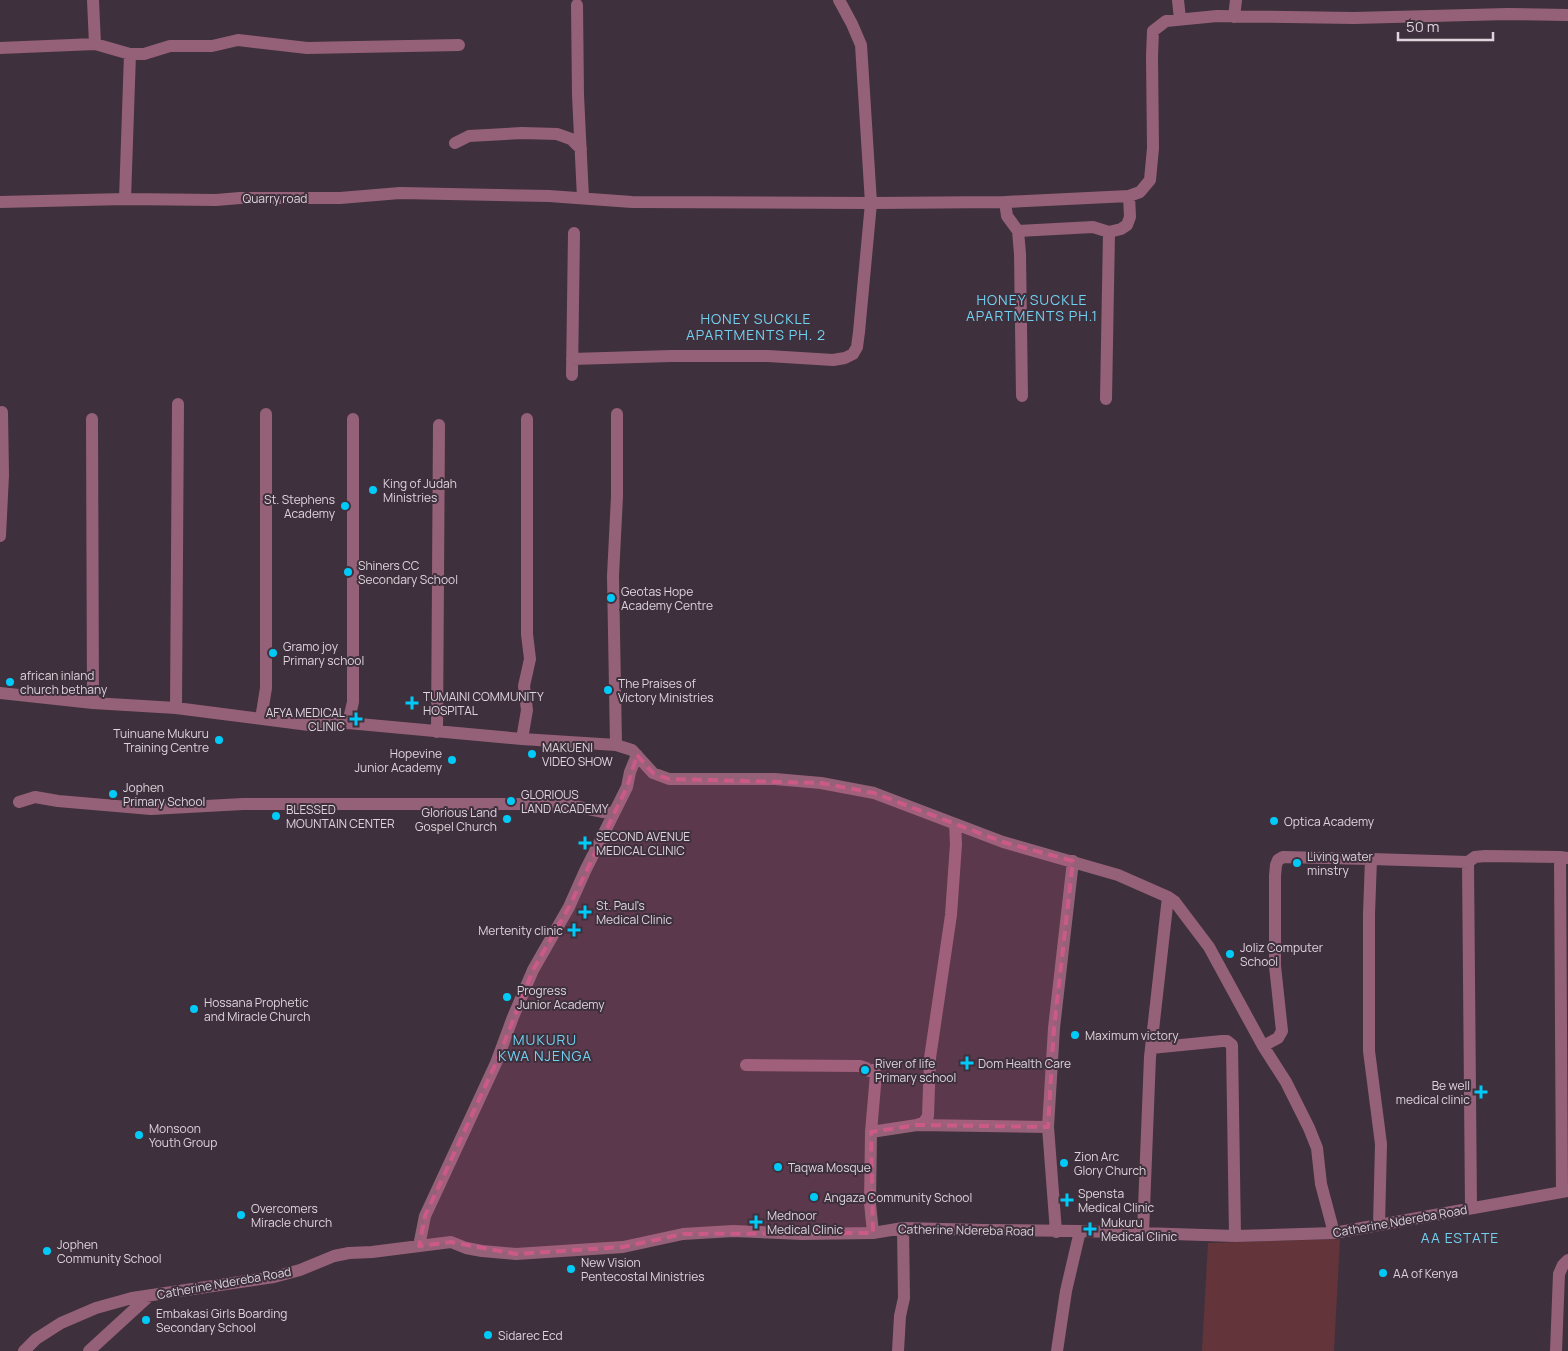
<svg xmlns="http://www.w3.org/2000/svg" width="1568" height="1351" font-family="Manrope,sans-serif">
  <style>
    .green { fill: #63353a }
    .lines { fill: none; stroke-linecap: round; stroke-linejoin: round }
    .minor { stroke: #956178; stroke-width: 12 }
    .marked { fill: #cc5a88; fill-opacity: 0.2; stroke: #cc5a88; stroke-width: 4; stroke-dasharray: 10 6; stroke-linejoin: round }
    .poi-dot { fill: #00cbf8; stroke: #3f303d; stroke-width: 2 }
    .labels { text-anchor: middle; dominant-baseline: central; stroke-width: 4; stroke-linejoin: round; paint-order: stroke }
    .street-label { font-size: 12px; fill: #ded5dd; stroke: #3f303d }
    .poi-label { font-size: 12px; fill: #ded5dd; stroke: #3f303d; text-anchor: start }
    .neighbourhood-label { font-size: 14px; letter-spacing: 1px; fill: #72d1f0; stroke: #3f303d }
  </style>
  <rect width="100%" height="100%" fill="#3f303d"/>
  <!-- green -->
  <path class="green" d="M1340,1239l-6,112h-132l6,-108z"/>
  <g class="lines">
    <!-- minor -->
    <path class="minor" d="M93,0l2,44
      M1178,0l2,19
      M577,5l1,90 5,103
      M1234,17l2,-17
      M0,48l95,-4 35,10h14l26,-8h42l26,-6 69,8 152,-3
      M455,143l14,-7 53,-3 35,1 14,5 10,10
      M125,199l5,-145
      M0,202l125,-3 91,1 24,-2h100l60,-5 149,3 83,6 239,1 134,-1 124,-6 11,-4 10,-12 3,-32 -1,-92 1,-25 13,-10 51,-5 137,2 154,-4 60,1
      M1005,202l2,14 11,15 2,23 2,142
      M1018,231l75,-4 16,5
      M572,359l99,-3h97l65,4 12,-2 8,-4 4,-7 2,-15 12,-129 -10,-158 -9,-21 -13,-24
      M572,375l2,-142
      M1106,399l3,-167 12,-3 6,-4 3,-8 -1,-21
      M92,419l1,284
      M0,536l3,-61 -1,-63
      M0,693l93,10 83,5 133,17 39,-2 174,16 94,6 16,5 21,23 16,6h106l46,4 53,10 129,49 115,33 50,22 7,5 34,45 54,99 23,36 23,46 8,20 4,36 13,49
      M176,708l2,-304
      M261,719l5,-31v-274
      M348,723l5,-21v-283
      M437,732l2,-307
      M522,739l5,-29 -3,-24 6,-27 -3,-25v-215
      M616,745l-3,-169 4,-80v-82
      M19,802l16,-5 23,4 93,8 92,-5h274l52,1 44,9
      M1560,857l2,335
      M1371,859l97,3
      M1263,1046l15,-8 4,-7 -7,-65v-90l1,-11 2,-5 5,-3 88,2 -2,55v137l12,93 -2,81
      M1151,1048l71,-7h5l5,4 3,191
      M746,1065l114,1 6,2 3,3 4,-1 3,4 -5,58
      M917,1125l131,2
      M1471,1208l-3,-346 7,-5 10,-1 75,1 8,1
      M1056,1232l-8,-105 6,-99 19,-167
      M873,1233l-3,-30 1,-71 46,-7 7,-3 4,-6 2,-58 21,-143 5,-71 -1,-20
      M1143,1233l7,-176 18,-160
      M419,1246l6,-30 71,-153 17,-46 20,-47 36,-63 16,-36 42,-84 3,-15 7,-17
      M24,1351l12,-12 25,-16 35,-15 36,-10 142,-21 26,-7 34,-14 15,-3 23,-1 79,-10 15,6 16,3 34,3 107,-7 60,-13 50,-3 69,3 71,-1 30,-5 80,2 97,1 155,5 99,-3 234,-42
      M89,1351l60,-55
      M898,1351l2,-35 4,-18 -1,-70
      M1057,1351l9,-60 14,-60
      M1556,1351l3,-77 4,-9 5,-5"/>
  </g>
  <!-- marked area -->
  <path class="marked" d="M637,755l16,18 16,6 152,4 53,10 129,49 70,19 -19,167 -6,99 -131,-2 -46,7 2,101 -190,1 -60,13 -107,7 -65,-12 -32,4 6,-30 71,-153 37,-93 36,-63 58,-120z"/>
  <!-- markers -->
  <g class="poi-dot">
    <circle cx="373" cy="490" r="5"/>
    <circle cx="345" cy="506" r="5"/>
    <circle cx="348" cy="572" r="5"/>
    <circle cx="611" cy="598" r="5"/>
    <circle cx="273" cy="653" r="5"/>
    <circle cx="10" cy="682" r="5"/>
    <circle cx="608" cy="690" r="5"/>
    <path d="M409.5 695.5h5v5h5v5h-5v5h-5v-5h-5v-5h5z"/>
    <path d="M353.5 711.5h5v5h5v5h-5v5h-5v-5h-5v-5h5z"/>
    <circle cx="219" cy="740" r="5"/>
    <circle cx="532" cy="754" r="5"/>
    <circle cx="452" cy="760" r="5"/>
    <circle cx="113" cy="794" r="5"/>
    <circle cx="511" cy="801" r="5"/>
    <circle cx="276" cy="816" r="5"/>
    <circle cx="507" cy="819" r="5"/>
    <circle cx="1274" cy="821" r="5"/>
    <path d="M582.5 835.5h5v5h5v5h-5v5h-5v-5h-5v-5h5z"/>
    <circle cx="1297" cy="863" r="5"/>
    <path d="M582.5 904.5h5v5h5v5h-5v5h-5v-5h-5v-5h5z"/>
    <path d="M571.5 922.5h5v5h5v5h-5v5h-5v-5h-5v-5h5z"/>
    <circle cx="1230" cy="954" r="5"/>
    <circle cx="507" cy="997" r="5"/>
    <circle cx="194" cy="1009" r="5"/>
    <circle cx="1075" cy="1035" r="5"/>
    <path d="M964.5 1055.5h5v5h5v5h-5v5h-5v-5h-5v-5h5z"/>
    <circle cx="865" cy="1070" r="5"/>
    <path d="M1478.5 1084.5h5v5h5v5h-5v5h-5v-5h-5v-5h5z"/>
    <circle cx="139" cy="1135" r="5"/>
    <circle cx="1064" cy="1163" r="5"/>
    <circle cx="778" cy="1167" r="5"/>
    <circle cx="814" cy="1197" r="5"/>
    <path d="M1064.5 1192.5h5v5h5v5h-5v5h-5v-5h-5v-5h5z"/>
    <circle cx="241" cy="1215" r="5"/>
    <path d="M753.5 1214.5h5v5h5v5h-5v5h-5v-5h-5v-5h5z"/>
    <path d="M1087.5 1221.5h5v5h5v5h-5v5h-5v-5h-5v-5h5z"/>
    <circle cx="47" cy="1251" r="5"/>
    <circle cx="571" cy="1269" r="5"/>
    <circle cx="1383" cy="1273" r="5"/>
    <circle cx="146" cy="1320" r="5"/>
    <circle cx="488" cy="1335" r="5"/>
  </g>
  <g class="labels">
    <!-- street labels -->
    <g class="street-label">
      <text x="275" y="198">Quarry road</text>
      <text transform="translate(1400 1221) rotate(-10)">Catherine Ndereba Road</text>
      <text transform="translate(966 1230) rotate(1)">Catherine Ndereba Road</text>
      <text transform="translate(224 1283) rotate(-10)">Catherine Ndereba Road</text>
    </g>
    <!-- poi labels -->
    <g class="poi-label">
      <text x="383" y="483">King of Judah<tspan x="383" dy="14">Ministries</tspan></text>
      <text x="335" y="499" text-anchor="end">St. Stephens<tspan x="335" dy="14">Academy</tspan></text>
      <text x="358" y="565">Shiners CC<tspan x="358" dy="14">Secondary School</tspan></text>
      <text x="621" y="591">Geotas Hope<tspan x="621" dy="14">Academy Centre</tspan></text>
      <text x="283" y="646">Gramo joy<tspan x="283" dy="14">Primary school</tspan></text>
      <text x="20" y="675">african inland<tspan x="20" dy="14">church bethany</tspan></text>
      <text x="618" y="683">The Praises of<tspan x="618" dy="14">Victory Ministries</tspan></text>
      <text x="423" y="696">TUMAINI COMMUNITY<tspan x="423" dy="14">HOSPITAL</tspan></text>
      <text x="345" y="712" text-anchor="end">AFYA MEDICAL<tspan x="345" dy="14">CLINIC</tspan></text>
      <text x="209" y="733" text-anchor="end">Tuinuane Mukuru<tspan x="209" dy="14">Training Centre</tspan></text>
      <text x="542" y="747">MAKUENI<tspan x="542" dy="14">VIDEO SHOW</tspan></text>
      <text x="442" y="753" text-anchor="end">Hopevine<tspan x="442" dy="14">Junior Academy</tspan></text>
      <text x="123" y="787">Jophen<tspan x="123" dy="14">Primary School</tspan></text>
      <text x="521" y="794">GLORIOUS<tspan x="521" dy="14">LAND ACADEMY</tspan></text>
      <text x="286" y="809">BLESSED<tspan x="286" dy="14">MOUNTAIN CENTER</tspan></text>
      <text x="497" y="812" text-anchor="end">Glorious Land<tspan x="497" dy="14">Gospel Church</tspan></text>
      <text x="1284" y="821">Optica Academy</text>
      <text x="596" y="836">SECOND AVENUE<tspan x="596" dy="14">MEDICAL CLINIC</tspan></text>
      <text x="1307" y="856">Living water<tspan x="1307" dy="14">minstry</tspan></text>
      <text x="596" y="905">St. Paul's<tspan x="596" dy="14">Medical Clinic</tspan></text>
      <text x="563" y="930" text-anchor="end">Mertenity clinic</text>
      <text x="1240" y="947">Joliz Computer<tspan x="1240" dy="14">School</tspan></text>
      <text x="517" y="990">Progress<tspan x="517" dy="14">Junior Academy</tspan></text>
      <text x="204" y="1002">Hossana Prophetic<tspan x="204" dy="14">and Miracle Church</tspan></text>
      <text x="1085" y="1035">Maximum victory</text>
      <text x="875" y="1063">River of life<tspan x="875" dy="14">Primary school</tspan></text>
      <text x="978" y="1063">Dom Health Care</text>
      <text x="1470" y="1085" text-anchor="end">Be well<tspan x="1470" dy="14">medical clinic</tspan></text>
      <text x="149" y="1128">Monsoon<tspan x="149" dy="14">Youth Group</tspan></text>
      <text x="1074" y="1156">Zion Arc<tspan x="1074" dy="14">Glory Church</tspan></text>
      <text x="788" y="1167">Taqwa Mosque</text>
      <text x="1078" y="1193">Spensta<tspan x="1078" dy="14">Medical Clinic</tspan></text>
      <text x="824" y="1197">Angaza Community School</text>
      <text x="251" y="1208">Overcomers<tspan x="251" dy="14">Miracle church</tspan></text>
      <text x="767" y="1215">Mednoor<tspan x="767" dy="14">Medical Clinic</tspan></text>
      <text x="1101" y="1222">Mukuru<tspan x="1101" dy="14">Medical Clinic</tspan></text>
      <text x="57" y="1244">Jophen<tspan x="57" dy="14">Community School</tspan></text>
      <text x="581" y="1262">New Vision<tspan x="581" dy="14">Pentecostal Ministries</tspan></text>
      <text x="1393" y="1273">AA of Kenya</text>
      <text x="156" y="1313">Embakasi Girls Boarding<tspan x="156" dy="14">Secondary School</tspan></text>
      <text x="498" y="1335">Sidarec Ecd</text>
    </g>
    <!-- neighbourhood labels -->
    <g class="neighbourhood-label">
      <text x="1032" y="299">HONEY SUCKLE<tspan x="1032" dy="16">APARTMENTS PH.1</tspan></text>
      <text x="756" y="318">HONEY SUCKLE<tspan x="756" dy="16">APARTMENTS PH. 2</tspan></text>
      <text x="545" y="1039">MUKURU<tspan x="545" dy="16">KWA NJENGA</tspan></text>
      <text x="1460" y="1237">AA ESTATE</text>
    </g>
  </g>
  <!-- scale -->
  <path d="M1398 32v8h95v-8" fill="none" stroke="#ded5dd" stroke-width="2.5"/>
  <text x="1406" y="32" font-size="15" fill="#ded5dd" stroke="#3f303d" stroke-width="4" paint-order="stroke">50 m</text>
</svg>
